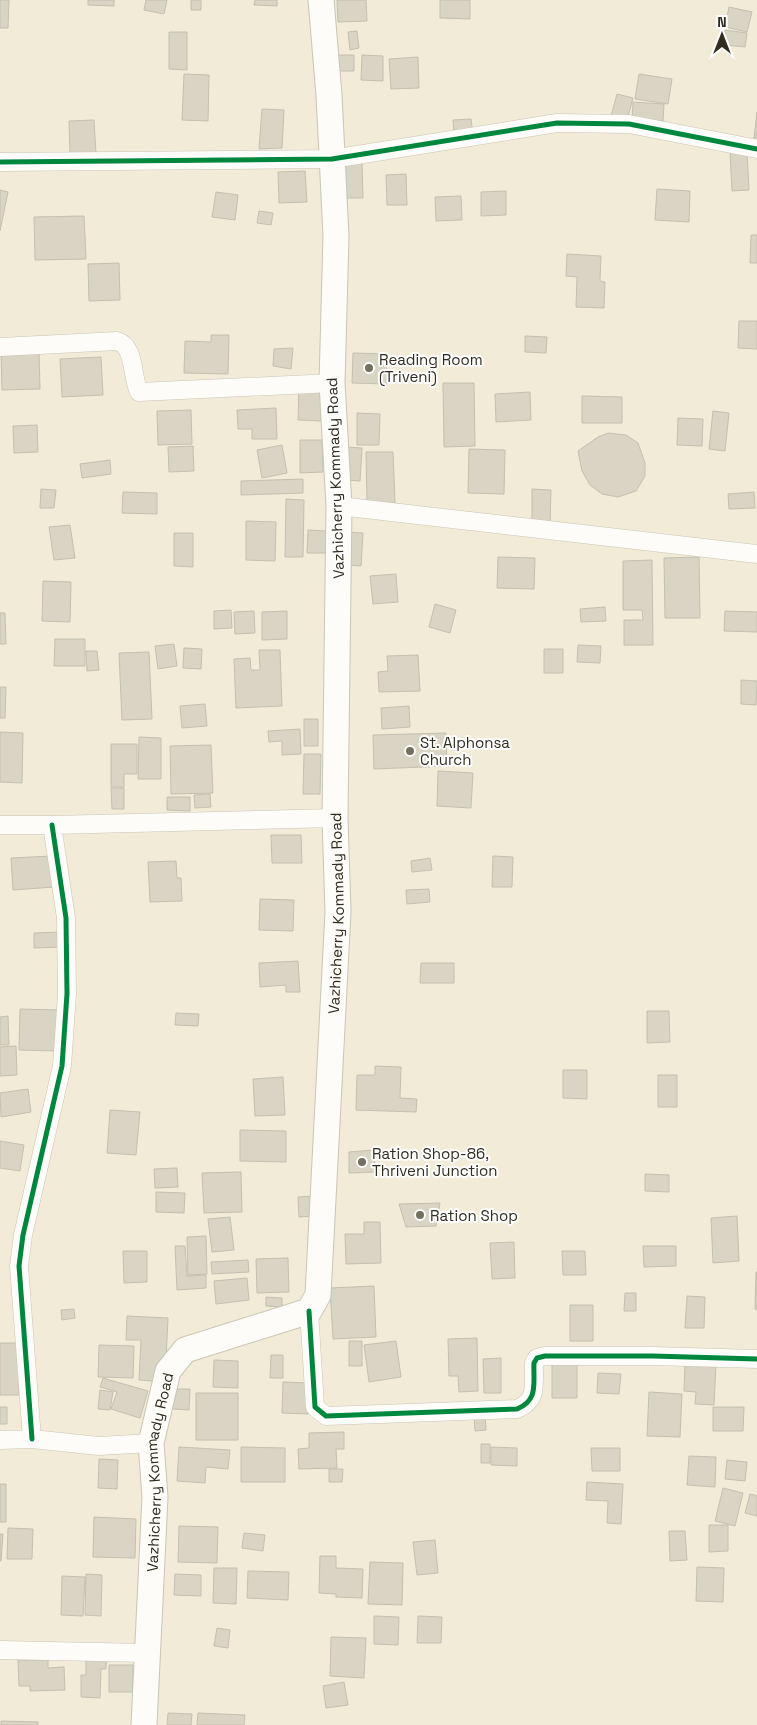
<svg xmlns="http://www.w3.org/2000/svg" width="757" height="1725" font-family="'Space Grotesk',sans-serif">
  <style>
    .building { fill: #d9d4c3; stroke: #c4c0b0 }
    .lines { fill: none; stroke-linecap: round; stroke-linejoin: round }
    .street-casing { stroke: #cac5b5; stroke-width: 19 }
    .secondary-casing { stroke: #cac5b5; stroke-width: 27 }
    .street { stroke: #fdfcf9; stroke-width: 18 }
    .secondary { stroke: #fdfcf9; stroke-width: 25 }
    .cycleway-casing { stroke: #fefefe; stroke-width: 8 }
    .cycleway { stroke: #00873e; stroke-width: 5 }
    .poi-dot { fill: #746f5f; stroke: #fefefe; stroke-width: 2 }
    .labels { text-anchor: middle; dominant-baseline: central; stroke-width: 4; stroke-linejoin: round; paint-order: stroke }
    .poi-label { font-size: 15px; fill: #302c1e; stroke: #fefefe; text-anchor: start }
    .street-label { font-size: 15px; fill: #302c1e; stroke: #fefefe }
  </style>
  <rect width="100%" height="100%" fill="#f1ebd7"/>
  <!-- building -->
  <path class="building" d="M0,0h9l-1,28h-8z
    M88,0h26v6l-26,-1z
    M146,0h21l-3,14 -20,-4z
    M191,0h10v10h-10z
    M255,0h22v6l-23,-1z
    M337,0h29l1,21 -29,1z
    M440,0h30v19l-30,-1z
    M729,7l23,5 -5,20 -22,-5z
    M725,30l22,3 -2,14 -21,-2z
    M357,31l2,17 -9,2 -2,-18z
    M169,32h18v38l-18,-1z
    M335,55h19v16h-18z
    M362,55l21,1v25l-22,-1z
    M418,57l1,31 -28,1 -2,-30z
    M184,74l25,1 -1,46 -26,-1z
    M639,74l33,5 -4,25 -33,-5z
    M617,94l16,4 -7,26 -16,-4z
    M633,102l31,2 -1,17 -31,-2z
    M262,109l22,1 -2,38 -23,1z
    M757,112v26h-3z
    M471,119l2,15 -19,2 -1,-16z
    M94,120l2,33 -26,1 -1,-33z
    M730,152h17l2,38 -17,1z
    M362,162l1,36h-19l-1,-35z
    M305,171l2,31 -28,1 -1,-31z
    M406,174l1,31h-20l-1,-30z
    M657,189l33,2 -1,31 -34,-2z
    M0,190l8,2 -8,39z
    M506,191v24l-25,1v-24z
    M216,192l22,3 -3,25 -23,-3z
    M461,196l1,24 -26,1 -1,-24z
    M259,211l14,2 -2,12 -14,-2z
    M84,216l2,43 -51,1 -1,-43z
    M751,235h6v28h-7z
    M567,254l34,2 -1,25 5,1 -1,26 -28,-1 1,-30 -11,-1z
    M119,263l1,37 -31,1 -1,-37z
    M739,321h18v28l-19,-1z
    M211,335h18l-1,39 -44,-1 1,-32 26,1z
    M525,336l22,1 -1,16 -21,-1z
    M293,348l-2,21 -18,-3 1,-17z
    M39,351l1,38 -38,1 -1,-38z
    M353,353l33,1 1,30 -35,-1z
    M101,357l2,38 -41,2 -2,-38z
    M443,383h31l1,63 -31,1z
    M299,388l23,1 -1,32 -23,-1z
    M530,392l1,28 -35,2 -1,-28z
    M582,396l40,1v26h-40z
    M276,408l1,31h-25v-10h-14l-1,-19z
    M191,410l1,34 -34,1 -1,-34z
    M713,411l16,2 -4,38 -16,-2z
    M357,413l23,1 -1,31h-22z
    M678,418l25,1 -1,27 -25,-1z
    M37,425l1,27 -24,1 -1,-27z
    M608,433l18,2 12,8 7,20v13l-9,15 -18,6 -16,-3 -12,-9 -8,-14 -4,-20 20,-14z
    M300,440h22l1,32 -23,1z
    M282,445l5,28 -25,5 -5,-28z
    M193,446l1,25 -25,1 -1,-25z
    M346,447l16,1 -2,33 -15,-1z
    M469,449l36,1 -1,44 -36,-1z
    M366,452h27l2,51 -28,1z
    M110,460l1,14 -29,4 -2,-14z
    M303,479v14l-62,2v-14z
    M41,489l15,1 -2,18h-14z
    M532,489l19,1 -1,34 -18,-1z
    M123,492l34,1v21l-35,-1z
    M754,492l1,16 -26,1 -1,-15z
    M286,499l18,1 -1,57h-18z
    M246,521l30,1 -1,39 -29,-1z
    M70,525l5,33 -21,2 -5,-33z
    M308,530l19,1 -1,22h-19z
    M347,532l16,1 -2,33 -16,-1z
    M174,533h19v34l-19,-1z
    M498,557l37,1 -1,31 -37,-1z
    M699,557l1,61h-35l-1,-60z
    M652,560l1,85h-29v-25h19l-1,-10h-19v-49z
    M396,574l2,28 -25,2 -3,-28z
    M43,581l28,1 -1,40 -28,-1z
    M435,604l21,6 -6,23 -21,-6z
    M605,607l1,14 -25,1 -1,-13z
    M231,610l1,18 -18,1v-18z
    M254,611l1,22 -20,1 -1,-22z
    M287,611v28l-25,1v-28z
    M725,611l32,1v20l-33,-1z
    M0,613h5l1,31h-6z
    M55,639h30v27h-31z
    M174,644l3,22 -19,3 -3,-23z
    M578,645l23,1 -1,17 -23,-1z
    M184,648l18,1 -1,20 -18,-1z
    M544,649h19v24h-19z
    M259,650h21l2,56 -46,2 -2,-49 16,-1 1,12h9z
    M86,651h11l2,19 -12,1z
    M149,652l3,67 -30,1 -3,-67z
    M418,655l2,36 -41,1 -1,-20 10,-1 -1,-15z
    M741,680l16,1 -1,24 -15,-1z
    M0,687h6l-1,31h-5z
    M205,704l2,22 -25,2 -2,-22z
    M409,706l1,21 -28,2 -1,-21z
    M304,719h14v27h-14z
    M300,729l1,25 -19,1v-14l-13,1 -1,-11z
    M0,732l23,1 -1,50 -22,-1z
    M446,733l1,33 -73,3 -1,-34z
    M139,737l22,1v41h-23z
    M111,744h26v30h-13v13h-13z
    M211,745l2,48 -42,1 -1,-48z
    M304,754h17l-1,40h-17z
    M438,771l35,2 -2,35 -34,-2z
    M111,788h13v21h-12z
    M210,794l1,13 -16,1 -1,-13z
    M167,797h23v14l-23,-1z
    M271,835h30l1,28h-30z
    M52,856l2,31 -41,3 -2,-32z
    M493,856l20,1 -1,30h-20z
    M430,858l2,12 -20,2 -1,-11z
    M176,861l1,17h4l1,23 -32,1 -2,-40z
    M429,889l1,13 -23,2 -1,-14z
    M260,899l34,1 -1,31 -34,-1z
    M62,932v15l-28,1v-15z
    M298,961l2,31h-14v-7l-26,2 -1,-24z
    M421,963h33v20h-34z
    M20,1009l39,1 -1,41 -39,-1z
    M647,1011h22l1,31 -23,1z
    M176,1013l23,1 -1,12 -23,-1z
    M8,1016l1,29h-9v-28z
    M16,1046l1,29 -17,1v-29z
    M375,1066l26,1 -1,31 17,1 -1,13 -60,-2 1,-35h18z
    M563,1070h24v29l-24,-1z
    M658,1075h19v32h-19z
    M283,1077l2,38 -30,1 -2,-37z
    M28,1089l3,23 -30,5 -1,-24z
    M110,1110l30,2 -4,43 -29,-2z
    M240,1130l46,1v31l-46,-1z
    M0,1141l24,4 -4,26 -20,-3z
    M374,1150l1,22 -26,1v-21z
    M177,1168l1,19 -23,1 -1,-19z
    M241,1172l1,40 -38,1 -2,-40z
    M645,1174l24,1v17l-24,-1z
    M156,1192l29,1 -1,20 -28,-1z
    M314,1196l1,20 -16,1 -1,-20z
    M440,1203l-4,23 -30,1 -7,-23z
    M737,1216l2,45 -26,2 -2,-45z
    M230,1217l4,33 -22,2 -4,-33z
    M364,1222h16l1,41 -35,1 -1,-30h19z
    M206,1236l1,38 -19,1 -1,-38z
    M514,1242l1,36 -23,1 -2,-36z
    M175,1246h10l2,30 19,-1v13l-29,2z
    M643,1246h33v20l-32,1z
    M123,1251h24v31l-23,1z
    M562,1251h23l1,24h-23z
    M288,1258l1,34 -32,1 -1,-34z
    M248,1260l1,12 -37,2 -1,-12z
    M756,1272h1v38l-2,-1z
    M247,1278l2,22 -33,4 -2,-23z
    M374,1286l2,51 -43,2 -3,-51z
    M625,1293h11v18h-12z
    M687,1296l18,1 -1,31h-19z
    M266,1297l16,1v9l-16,-1z
    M570,1305h23v36h-23z
    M74,1309l1,9 -13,2 -1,-10z
    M127,1316l41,2 -3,64 -26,-2 2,-40h-15z
    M477,1338l1,53 -19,1 -1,-16h-9l-1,-37z
    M349,1341h13v25h-13z
    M396,1341l5,36 -32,5 -5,-37z
    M0,1343h19v52h-19z
    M99,1345l35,1 -1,32 -35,-1z
    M271,1355h12v23h-13z
    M501,1358v35h-17l-1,-34z
    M577,1359v39h-25v-38z
    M214,1360l24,1v27l-25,-1z
    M685,1363l31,1 -2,41 -19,-1 1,-12 -12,-1z
    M598,1373l23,1 -2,20 -22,-1z
    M103,1378l45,13 -8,27 -29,-9 6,-17 -17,-5z
    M283,1382l26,1 -1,31 -26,-1z
    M173,1389h17l-1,21 -17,-1z
    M100,1390l13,2 -3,18 -12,-1z
    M649,1392l33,2 -2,43 -33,-1z
    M196,1393h42v47h-42z
    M0,1407h7v17h-7z
    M713,1407h31l-1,24h-30z
    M485,1413l1,17 -11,1 -1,-17z
    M344,1432v17h-8l1,19 -38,1 -1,-20 11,-1v-15z
    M481,1444h9v19h-9z
    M179,1447l51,3 -2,19 -22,-2 -1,16 -28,-2z
    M241,1447l44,1v34h-44z
    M491,1447l26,1v18l-26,-1z
    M591,1448h29v23h-28z
    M689,1456l27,1 -1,30 -28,-2z
    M99,1459l19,1 -1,29 -19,-1z
    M727,1460l20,2 -2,19 -20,-2z
    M329,1469h14l-1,13h-13z
    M587,1482l36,2 -2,40 -14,-1 1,-22 -22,-1z
    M0,1484h6v38h-6z
    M723,1488l20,5 -8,33 -20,-5z
    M750,1494l7,2v20l-12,-3z
    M94,1517l42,2 -1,39 -42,-1z
    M709,1525h19v26l-19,1z
    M179,1526l39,1 -1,36 -39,-1z
    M8,1528l25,1 -1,30h-25z
    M669,1531h16l2,29 -17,1z
    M244,1533l21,2 -2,16 -21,-3z
    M0,1534h3l-2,27h-1z
    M435,1540l3,33 -21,2 -4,-33z
    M320,1556h16v12l27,1 -1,29 -26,-1v-3l-17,-1z
    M370,1562l33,1 -1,42 -34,-1z
    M697,1567l27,1 -1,34 -27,-1z
    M214,1568h23l-1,36 -23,-1z
    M248,1571l41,1 -1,28 -41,-2z
    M86,1574l16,1 -1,41 -16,-1z
    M175,1574l26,1v21l-27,-1z
    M62,1576l23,1 -2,39 -22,-1z
    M374,1616l25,1 -1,28 -24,-1z
    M418,1616l24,1 -1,26h-24z
    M217,1628l13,2 -2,18 -14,-2z
    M331,1637l35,1 -2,40 -34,-2z
    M86,1650h21l-1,19h-5l-1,29 -19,-1v-22h5z
    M18,1660h30v8l16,-1 1,23 -35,1v-5h-11z
    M109,1665h24v27h-24z
    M344,1682l4,23 -22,3 -3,-22z
    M168,1713l24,1 -1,11h-24z
    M198,1713l47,2 -1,10h-47z
    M1,1721l37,1v3h-37z"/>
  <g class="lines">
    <defs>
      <path id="street" d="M0,162l332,-3 225,-36 72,1 128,25
        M0,347l117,-6c19,6 14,35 22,51l193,-9
        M339,506l418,48
        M0,825h52l283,-7
        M309,1311l6,96 11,9 191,-7c22,-9 16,-26 17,-46l3,-5 8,-2h108l104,3
        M32,1439l-13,-173 4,-31 39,-169 5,-72 -1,-76 -14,-93
        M0,1440l32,-1 67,7 52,-3
        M0,1650l147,3"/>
      <g id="secondary">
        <path id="s1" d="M144,1725l11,-228 -4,-54 17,-72 17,-21 124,-39 9,-16 20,-383 -3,-94 4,-312 -7,-123 4,-147 -7,-141 -8,-95"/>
      </g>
    </defs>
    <!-- street casing -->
    <use href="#street" class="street-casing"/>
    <!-- secondary casing -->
    <use href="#secondary" class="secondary-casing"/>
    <!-- street -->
    <use href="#street" class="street"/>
    <!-- secondary -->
    <use href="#secondary" class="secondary"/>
    <defs>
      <path id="cycleway" d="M0,162l332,-3 225,-36 72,1 128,25
        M309,1311l6,96 11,9 191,-7c22,-9 16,-26 17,-46l3,-5 8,-2h108l104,3
        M32,1439l-13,-173 4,-31 39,-169 5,-72 -1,-76 -14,-93"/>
    </defs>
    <!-- cycleway casing -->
    <use href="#cycleway" class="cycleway-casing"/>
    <!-- cycleway -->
    <use href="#cycleway" class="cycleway"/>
  </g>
  <!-- markers -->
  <g class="poi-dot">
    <circle cx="369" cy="368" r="5"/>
    <circle cx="410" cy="751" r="5"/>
    <circle cx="362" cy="1162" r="5"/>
    <circle cx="420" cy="1215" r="5"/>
  </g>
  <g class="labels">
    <!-- poi labels -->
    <g class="poi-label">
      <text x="379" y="359">Reading Room<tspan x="379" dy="17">(Triveni)</tspan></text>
      <text x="420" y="742">St. Alphonsa<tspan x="420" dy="17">Church</tspan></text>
      <text x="372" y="1153">Ration Shop-86,<tspan x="372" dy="17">Thriveni Junction</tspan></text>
      <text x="430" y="1215">Ration Shop</text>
    </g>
    <!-- street labels -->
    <g class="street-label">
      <text transform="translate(335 478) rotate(-92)">Vazhicherry Kommady Road</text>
      <text stroke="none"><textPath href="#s1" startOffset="914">Vazhicherry Kommady Road</textPath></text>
      <text stroke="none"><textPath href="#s1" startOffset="254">Vazhicherry Kommady Road</textPath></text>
    </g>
  </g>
  <!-- north arrow -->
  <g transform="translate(722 35)" stroke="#fefefe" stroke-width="4" paint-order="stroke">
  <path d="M0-4L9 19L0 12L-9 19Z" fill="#302c1e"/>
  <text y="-8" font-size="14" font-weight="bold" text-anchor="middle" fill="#302c1e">N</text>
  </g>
</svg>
